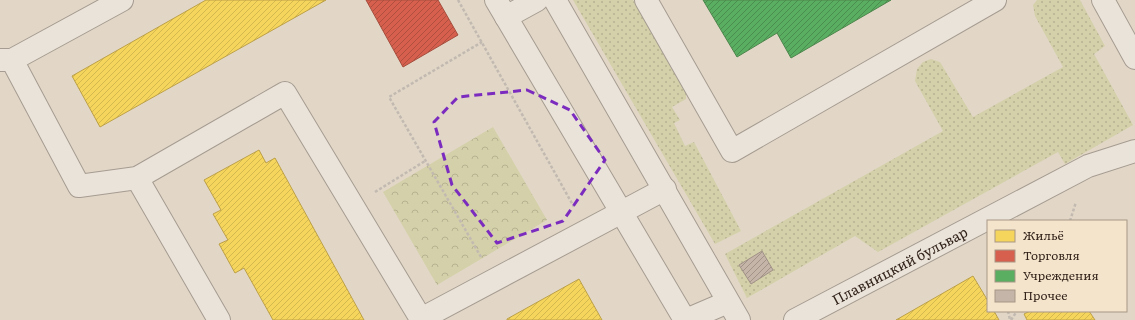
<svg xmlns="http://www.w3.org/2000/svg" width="1135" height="320" font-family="Literata,serif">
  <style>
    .grass { fill: url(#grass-dots) }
    .forest { fill: url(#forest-crowns) }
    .homes { fill: url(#homes-hatch); stroke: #bca048 }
    .shops { fill: url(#shops-hatch); stroke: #a54e3e }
    .public { fill: url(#public-hatch); stroke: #4e854c }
    .building { fill: url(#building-hatch); stroke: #a19287 }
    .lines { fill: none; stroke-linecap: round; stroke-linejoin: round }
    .minor-casing { stroke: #a69c91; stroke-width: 24 }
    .path { stroke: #c2bab1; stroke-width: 2.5; stroke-dasharray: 3 2; stroke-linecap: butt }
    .minor { stroke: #eae3d9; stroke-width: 22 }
    .marked { fill: none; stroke: #7b2cbf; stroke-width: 3; stroke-dasharray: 8 5; stroke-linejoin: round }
    .labels { text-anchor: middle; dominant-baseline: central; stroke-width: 4; stroke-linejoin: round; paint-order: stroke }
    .street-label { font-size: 14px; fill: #33241b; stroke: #f4e4cc }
  </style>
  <defs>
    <pattern id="grass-dots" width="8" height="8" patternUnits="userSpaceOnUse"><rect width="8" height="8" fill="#d4d0a9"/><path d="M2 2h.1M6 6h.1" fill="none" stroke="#b6b291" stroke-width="1.8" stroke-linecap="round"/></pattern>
    <pattern id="forest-crowns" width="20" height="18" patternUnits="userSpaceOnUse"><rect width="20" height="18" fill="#d4d0a9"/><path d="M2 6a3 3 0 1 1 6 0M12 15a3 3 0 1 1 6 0" fill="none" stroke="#b6b291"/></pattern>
    <pattern id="homes-hatch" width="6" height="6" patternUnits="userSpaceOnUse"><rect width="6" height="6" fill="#f6d55c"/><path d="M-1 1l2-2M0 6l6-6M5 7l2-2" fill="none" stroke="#d3b74f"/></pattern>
    <pattern id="shops-hatch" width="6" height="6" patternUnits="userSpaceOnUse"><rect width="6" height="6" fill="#d6604d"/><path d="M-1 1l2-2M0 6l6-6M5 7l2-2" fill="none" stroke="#ae4f3f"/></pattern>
    <pattern id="public-hatch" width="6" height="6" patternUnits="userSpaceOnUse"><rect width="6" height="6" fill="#5aae61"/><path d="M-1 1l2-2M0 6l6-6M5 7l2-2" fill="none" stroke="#4b8d4f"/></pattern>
    <pattern id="building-hatch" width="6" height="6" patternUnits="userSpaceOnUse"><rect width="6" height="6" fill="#c5b5a8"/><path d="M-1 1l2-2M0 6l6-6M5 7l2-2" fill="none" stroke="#a19388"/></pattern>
  </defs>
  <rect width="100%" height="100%" fill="#e2d7c7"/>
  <!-- grass -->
  <path class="grass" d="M573,0h60l53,92v7l-14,8 8,13 -6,3 11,23 9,-4 47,89 -26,13z
    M1037,0h43l25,46 -11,8 39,71 -68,39 -7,-12 -180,100 -23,-16 -108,62 -22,-44 218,-123 -28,-50 2,-12 6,-7 8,-3 9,3 33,55 90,-50 -28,-51 -2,-11z"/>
  <!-- forest -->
  <path class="forest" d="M493,127l54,93 -110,65 -54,-93z"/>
  <!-- homes -->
  <path class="homes" d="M206,0h120l-226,127 -28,-51z
    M259,150l7,13 9,-5 89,162h-91l-29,-52 -9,5 -16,-29 9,-4 -15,-26 8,-4 -17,-30z
    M973,276l15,25v10h6l5,9h-103z
    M579,279l23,41h-95v-1z
    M1030,311h59l6,9h-68l-3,-6z"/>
  <!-- shops -->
  <path class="shops" d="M366,0h72l20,35 -55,32z"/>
  <!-- public -->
  <path class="public" d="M703,0h188l-100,58 -14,-25 -40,24z"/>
  <!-- building -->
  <path class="building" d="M762,251l11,19 -22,14 -12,-19z"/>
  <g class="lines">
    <defs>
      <g id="minor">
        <path d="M496,0l189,320"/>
        <path d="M555,0l184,320"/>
        <path d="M646,0l86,151 263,-151"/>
        <path d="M1103,0l32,58"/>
        <path d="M506,17l31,-17"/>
        <path d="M0,60h12l110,-60"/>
        <path d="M12,60l67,126 58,-8 148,-85 136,226 244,-130"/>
        <path d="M137,178l82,142"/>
        <path d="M686,320l42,-18"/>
        <path id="s1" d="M795,320l293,-154 47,-15"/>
      </g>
    </defs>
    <!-- minor casing -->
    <use href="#minor" class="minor-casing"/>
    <!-- path -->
    <path class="path" d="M458,0l116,207
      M375,192l50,-31
      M1070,221l6,-19
      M481,257l-92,-160 93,-55
      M1008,311l2,9
      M1011,320l6,-9"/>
    <!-- minor -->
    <use href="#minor" class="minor"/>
  </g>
  <!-- marked area -->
  <path class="marked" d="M527,90l43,20 35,50 -42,61 -66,22 -45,-58 -18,-63 24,-25z"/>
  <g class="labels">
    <!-- street labels -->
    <g class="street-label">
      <text stroke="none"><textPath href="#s1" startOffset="118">Плавницкий бульвар</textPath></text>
    </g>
  </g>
  <!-- legend -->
  <rect x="987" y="220" width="140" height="92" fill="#f4e4cc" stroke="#a79785"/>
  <rect x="995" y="230" width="20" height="12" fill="#f6d55c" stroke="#a79785"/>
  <text x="1023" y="240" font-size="12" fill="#33241b">Жильё</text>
  <rect x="995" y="250" width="20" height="12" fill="#d6604d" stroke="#a79785"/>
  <text x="1023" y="260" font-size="12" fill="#33241b">Торговля</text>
  <rect x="995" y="270" width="20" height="12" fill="#5aae61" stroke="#a79785"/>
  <text x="1023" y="280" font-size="12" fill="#33241b">Учреждения</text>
  <rect x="995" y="290" width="20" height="12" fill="#c5b5a8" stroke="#a79785"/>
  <text x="1023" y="300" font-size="12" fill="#33241b">Прочее</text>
</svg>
